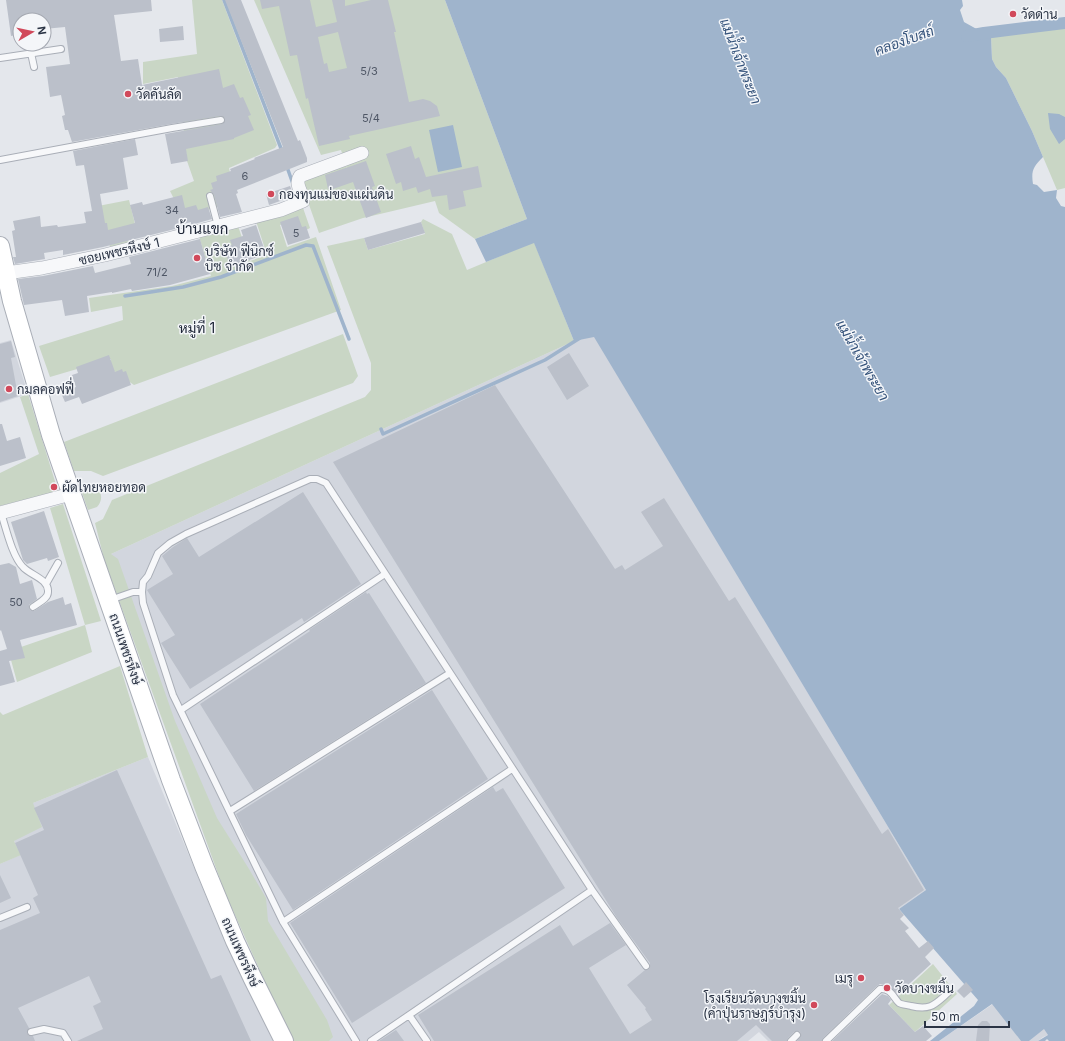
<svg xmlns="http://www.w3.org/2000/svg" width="1065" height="1041" font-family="Inter,Sarabun,sans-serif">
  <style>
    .built { fill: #d2d6de }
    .green { fill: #c9d6c5 }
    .water { fill: #9fb4cc }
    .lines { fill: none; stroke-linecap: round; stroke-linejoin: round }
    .stream { stroke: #9fb4cc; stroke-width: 3.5 }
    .canal { stroke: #9fb4cc; stroke-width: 12 }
    .building { fill: #bbc0ca; fill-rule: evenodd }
    .service-casing { stroke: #a9aeb7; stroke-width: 8 }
    .minor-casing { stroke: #a9aeb7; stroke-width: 14 }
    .secondary-casing { stroke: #a9aeb7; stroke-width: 20 }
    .service { stroke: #f7f8fa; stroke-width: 6 }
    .minor { stroke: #f7f8fa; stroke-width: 13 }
    .secondary { stroke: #fff; stroke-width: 18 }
    .poi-dot { fill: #d1495b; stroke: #f4f6f9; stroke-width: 1.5 }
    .labels { text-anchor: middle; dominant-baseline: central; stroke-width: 3; stroke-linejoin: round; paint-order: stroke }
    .number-label { font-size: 11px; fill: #4f5766 }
    .poi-label { font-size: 13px; fill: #2b3445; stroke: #f4f6f9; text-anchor: start }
    .street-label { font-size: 13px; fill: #2b3445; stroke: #f4f6f9 }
    .water-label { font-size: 14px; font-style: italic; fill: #34527a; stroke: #f4f6f9 }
    .neighbourhood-label { font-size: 14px; fill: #1d2536; stroke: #f4f6f9 }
    .quarter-label { font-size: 15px; fill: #1d2536; stroke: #f4f6f9 }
  </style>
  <rect width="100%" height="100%" fill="#e4e7ec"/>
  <!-- built -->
  <path class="built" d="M594,336l332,554 -27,19 -71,66 3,20 19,20 -28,26h-54l-9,-9 -11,9h-441l-95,-200 -101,-287 463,-213z
    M11,340l17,54 -28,9v-60z
    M148,757l69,166 56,118h-273v-177l20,-9 -6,-14 19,-38z
    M993,1004l28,37h-82z
    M1044,1028l4,7 -5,2 -5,4h-9z"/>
  <!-- green -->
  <path class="green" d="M192,0h30l55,145 -2,3 -46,20 1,5 -10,33 -37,11 -13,-26 24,-10 -7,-20 -9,-84 -35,7v-22l54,-8z
    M254,0h191l82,219 -52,20 -36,-26 -4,-12 -72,17 -44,15 -18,-51 44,-18 4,12 -8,-26 -20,5z
    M1065,28v160l-8,2 -25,-59 -26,-53 -10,-11 -4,-8 -1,-22z
    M129,200l7,28 -9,2 3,17 -19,3 -13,-44z
    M302,205l8,23 -8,4 -4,-12 -18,5 7,22 29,-10 25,73 -207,75 -23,-16v-10l-61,18 -11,-31 84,-26 -1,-14 -31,6 -2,-14 83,-12 39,-10 -13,-43 39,-10 13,38 17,-6 -12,-37z
    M423,219l29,15 15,36 67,-28 40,99 -463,213 7,5 57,162 42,97 32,51 17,29 2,23 59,99 6,17 -4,4h-35l-23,-46 -46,-102 -121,-334 -9,-36 8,-4 9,-19 253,-103 6,-7v-27l-44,-117 37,-8 4,12 57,-16 -4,-12z
    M343,334l15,42 -5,7 -250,93 -12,-5h-17l-10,-29z
    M28,394l30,97 -58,15v-33l39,-19 -19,-57z
    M88,486c13,0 17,12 9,21l-9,3 -7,-20z
    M63,504l38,117 -16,4 7,27 -75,30 -6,-22 10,-13 64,-22 -35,-117z
    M120,666l28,91 -115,46 9,24 -28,14 7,14 -21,9v-152l3,3z
    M933,964l24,30 -42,38 -26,-27z"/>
  <!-- water -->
  <path class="water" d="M445,0h517l1,6 -3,4 4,12 27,15 1,22 4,8 10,11 26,53 11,26c-10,10 -12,14 -10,27l4,1 7,7 13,-2 -1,8 5,8 4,1v834h-16l-2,-2 -2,2h-7l10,-6 -4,-6 -15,12h-8l-29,-37 -53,37h-9l44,-35 4,-6 -79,-91 27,-19 -332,-553 -20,4 -40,-98 -48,19 -11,-23 52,-20z
    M1048,113l11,1 6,3v22l-6,5 -9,-15z
    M453,125l9,42 -24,5 -9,-42z"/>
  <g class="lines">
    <!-- stream -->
    <path class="stream" d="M224,0l58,151
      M287,167l6,17
      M125,296l58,-9 38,-10 85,-32 7,1 36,93
      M381,429l2,5 162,-74 35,-22"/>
    <!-- canal -->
    <path class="canal" d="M967,36l17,-3 81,-10"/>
  </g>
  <!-- building -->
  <path class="building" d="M6,0h145l1,11 -38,4 7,46 17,-2 4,26 77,-16 4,19 11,-4 6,14 3,-1 8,18 -3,1 6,14 -20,8v1l-48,10 2,12 -17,3 -6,-30 57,-10 3,-3 -1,-4 -4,-1 -49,8 -99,18 -4,-12h-3l-3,-14 3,-1 -4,-20 -11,2 -4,-30 24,-3 -5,-37 -21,2v-9h-24v14l-9,2z
    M225,0h16l57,141 2,-1 7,18v4l-70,28 1,3 -2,1 6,18 -22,5 -6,-22 -4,-5 3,-1 -2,-6 6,-2 -1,-5 15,-5 -1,-2 25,-10 -1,-1 29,-11z
    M260,0h50l6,27 21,-5 -5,-22h13v6l26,-6h17l8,32h-2l15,70 14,-3 7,2 7,5 3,10 -91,20 1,3 -31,7 -11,-48 -2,1 -9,-44 -7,1 -11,-50 -17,3zM338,32l9,36 -18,4 -2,-9 -3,1 -6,-27z
    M183,26l1,14 -24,2 -1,-13z
    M135,139l3,16 -15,3 5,31 -28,5 5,29h2l1,7 27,-7 -5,-18 12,-3 1,3 39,-10 3,13 11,-3 2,5 10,-3 4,12 -21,6v-3l-16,4v3l-72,18 -40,8v-5l-19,3 1,6 -30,5 -2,-7h3l-4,-26 3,-1 -2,-9 27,-5 1,11 16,-2 1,2 28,-4 -2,-11 8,-1 -8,-46 -8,1 -3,-15z
    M411,146l4,13 4,-2 7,20 52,-11 4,21 -19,4 3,15 -17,4 -2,-15 -15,2 -2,-8 -12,4 -2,-6 -13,4 -2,-9 -5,2 -10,-30z
    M366,161l9,25 -3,1 9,25 -15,6 -13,-36 -20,7v-2l-5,2 -3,-14z
    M290,186l4,10 -25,9 -3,-11z
    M298,216l4,11 4,-1 4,12 -22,7 -8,-23z
    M421,222l4,11 -57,17 -4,-12z
    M256,225l10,29 -36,13 -6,-20 8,-2 -2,-5 13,-4 -2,-6z
    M200,239l10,35 -40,11 -38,6 -1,-2 -19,4v-1l-25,4 2,16 -24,4 -3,-16 -38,5 -6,-26 25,-3 50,-10 2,7 36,-9 -2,-7z
    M11,341l4,16 -4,1 7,38 -18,6v-58z
    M569,353l20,33 -22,14 -20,-33z
    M109,355l6,17 7,-3 1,3 3,-1 5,14 -49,19 -3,-7 -14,5 -4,-9 15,-6 -4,-12 6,-2 -2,-6z
    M495,385l120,184 7,-4 3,5 38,-24 -22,-34 23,-14 65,103 6,-4 147,237 6,-5 36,61 -26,18 6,7 -4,4 9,9 -4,3 14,17 9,-7 6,7 -9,9 6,7 -33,30 -10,-8 -8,-2 -3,2 -54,52 -1,3h-25l4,-5 -1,-4 -2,-1 -4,1 -6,6 -1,3h-15l-16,-16 -19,16h-303l-16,-26 142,-90 13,21 37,-23 16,22 -37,23 41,66 22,-14 -7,-11 1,-1 -19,-23 18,-15 4,-1 1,-3v-3l-33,-45 -284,-456z
    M0,424h2l5,17 13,-4 6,21 -26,8z
    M303,492l58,92 -57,38 -2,-4 -112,71 -29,-46 14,-8 -28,-45 26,-16 -11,-18 11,-9 14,-9 12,19z
    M44,511l15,46 -11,4 -1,-3 -20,6 -4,-4 -12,-38z
    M9,563l7,4 4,17 12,-4 5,19 -8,6 1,5 4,1 14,-9 15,-5 2,8 6,-2 6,22 -57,15 5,18 -16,3 6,21 -15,4v-35l7,-2 -6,-19 -1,1v-66z
    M366,592l1,2 2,-1 57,90 -172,108 -54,-87 110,-73 -1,-1z
    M432,690l56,89 -195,131 -47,-75 -10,-21z
    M117,770l94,209 10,-4 30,66h-174l26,-12 -10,-23 8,-4 -12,-26 -71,32 11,20 -2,5 2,3h4l2,5h-35v-111l40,-17 -7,-15 5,-3 -23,-52 29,-13 -10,-22z
    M493,787l3,5 7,-4 62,100 -213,135 -62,-100z
    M0,875l11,23 -11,5z
    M966,982l7,8 -9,8 -7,-7z
    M882,994l6,2 3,4 -3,4 27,28 8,-6 9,10 -6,5h-94z
    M982,1021h5l3,3 -1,17h-13l2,-16z
    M396,1030l8,11h-25z"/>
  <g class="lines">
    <defs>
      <path id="service" d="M31,53l3,14
        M0,58l61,-9
        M0,160l172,-32 49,-8
        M210,196l8,30
        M1,513c5,15 11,43 22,54 7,8 26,12 25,25 0,7 -10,11 -15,15
        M46,584l12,-21
        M110,600l23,-8h9
        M181,710l204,-136
        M230,811l220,-138
        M592,890l54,76
        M0,918l27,-11
        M283,922l229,-153
        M409,1015l18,26
        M31,1032l13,-3 19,4 5,8
        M356,1041l-73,-119 -110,-227 -30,-92 -1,-11 1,-10 5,-6 10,-23 12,-10 16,-9 124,-55h7l9,4 266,407 -221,151
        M791,1041l6,-6
        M826,1041l54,-52c11,-1 13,8 19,14 3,2 9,2 12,3 20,5 24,-2 38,-14"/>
      <path id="minor" d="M6,273l36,-5 63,-13 176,-45 22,-9c0,-9 -9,-16 -3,-25l62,-23
        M0,513l71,-19"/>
      <path id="secondary" d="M0,246l12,55 39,134 120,345 33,86 31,75 17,36 32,64"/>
    </defs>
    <!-- service casing -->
    <use href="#service" class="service-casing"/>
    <!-- minor casing -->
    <use href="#minor" class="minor-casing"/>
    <!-- secondary casing -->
    <use href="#secondary" class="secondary-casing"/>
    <!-- service -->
    <use href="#service" class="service"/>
    <!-- minor -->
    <use href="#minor" class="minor"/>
    <!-- secondary -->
    <use href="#secondary" class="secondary"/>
  </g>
  <!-- markers -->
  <g class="poi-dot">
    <circle cx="1013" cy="14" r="4"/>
    <circle cx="128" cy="94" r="4"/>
    <circle cx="271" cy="194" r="4"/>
    <circle cx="197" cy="258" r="4"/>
    <circle cx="9" cy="389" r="4"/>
    <circle cx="54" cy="487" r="4"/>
    <circle cx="861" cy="978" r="4"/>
    <circle cx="887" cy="988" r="4"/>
    <circle cx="814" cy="1005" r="4"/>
  </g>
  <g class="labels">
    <!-- number labels -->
    <g class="number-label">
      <text x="369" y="71">5/3</text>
      <text x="371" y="118">5/4</text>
      <text x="245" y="176">6</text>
      <text x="172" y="210">34</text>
      <text x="296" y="233">5</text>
      <text x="157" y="272">71/2</text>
      <text x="16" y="602">50</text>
    </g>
    <!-- poi labels -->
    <g class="poi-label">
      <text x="1021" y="14">วัดด่าน</text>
      <text x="136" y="94">วัดคันลัด</text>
      <text x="279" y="194">กองทุนแม่ของแผ่นดิน</text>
      <text x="205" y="251">บริษัท ฟีนิกซ์<tspan x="205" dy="15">บิซ จำกัด</tspan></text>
      <text x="17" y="389">กมลคอฟฟี่</text>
      <text x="62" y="487">ผัดไทยหอยทอด</text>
      <text x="853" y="978" text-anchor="end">เมรุ</text>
      <text x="895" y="988">วัดบางขมิ้น</text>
      <text x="806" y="998" text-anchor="end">โรงเรียนวัดบางขมิ้น<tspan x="806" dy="15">(คำปุ่นราษฎร์บำรุง)</tspan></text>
    </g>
    <!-- street labels -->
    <g class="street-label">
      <text transform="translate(119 251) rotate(-13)">ซอยเพชรหึงษ์ 1</text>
      <text transform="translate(126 649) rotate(71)">ถนนเพชรหึงษ์</text>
      <text transform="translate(241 952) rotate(66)">ถนนเพชรหึงษ์</text>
    </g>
    <!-- water labels -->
    <g class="water-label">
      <text transform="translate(904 40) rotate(-20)">คลองโบสถ์</text>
      <text transform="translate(741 61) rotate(69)">แม่น้ำเจ้าพระยา</text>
      <text transform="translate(863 360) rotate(60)">แม่น้ำเจ้าพระยา</text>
    </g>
    <!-- neighbourhood labels -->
    <g class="neighbourhood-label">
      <text x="197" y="327">หมู่ที่ 1</text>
    </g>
    <!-- quarter labels -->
    <g class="quarter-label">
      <text x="202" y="228">บ้านแขก</text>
    </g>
  </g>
  <!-- north arrow -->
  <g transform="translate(32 32) rotate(81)"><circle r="19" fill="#f4f6f9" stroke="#a4a8b1"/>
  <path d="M0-3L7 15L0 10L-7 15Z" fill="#d1495b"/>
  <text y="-6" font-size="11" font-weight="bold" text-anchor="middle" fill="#2b3445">N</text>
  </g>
  <!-- scale -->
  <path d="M925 1021v6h84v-6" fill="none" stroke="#2b3445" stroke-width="2"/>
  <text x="931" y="1021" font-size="12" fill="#2b3445" stroke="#f4f6f9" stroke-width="3" paint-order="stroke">50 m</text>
</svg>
